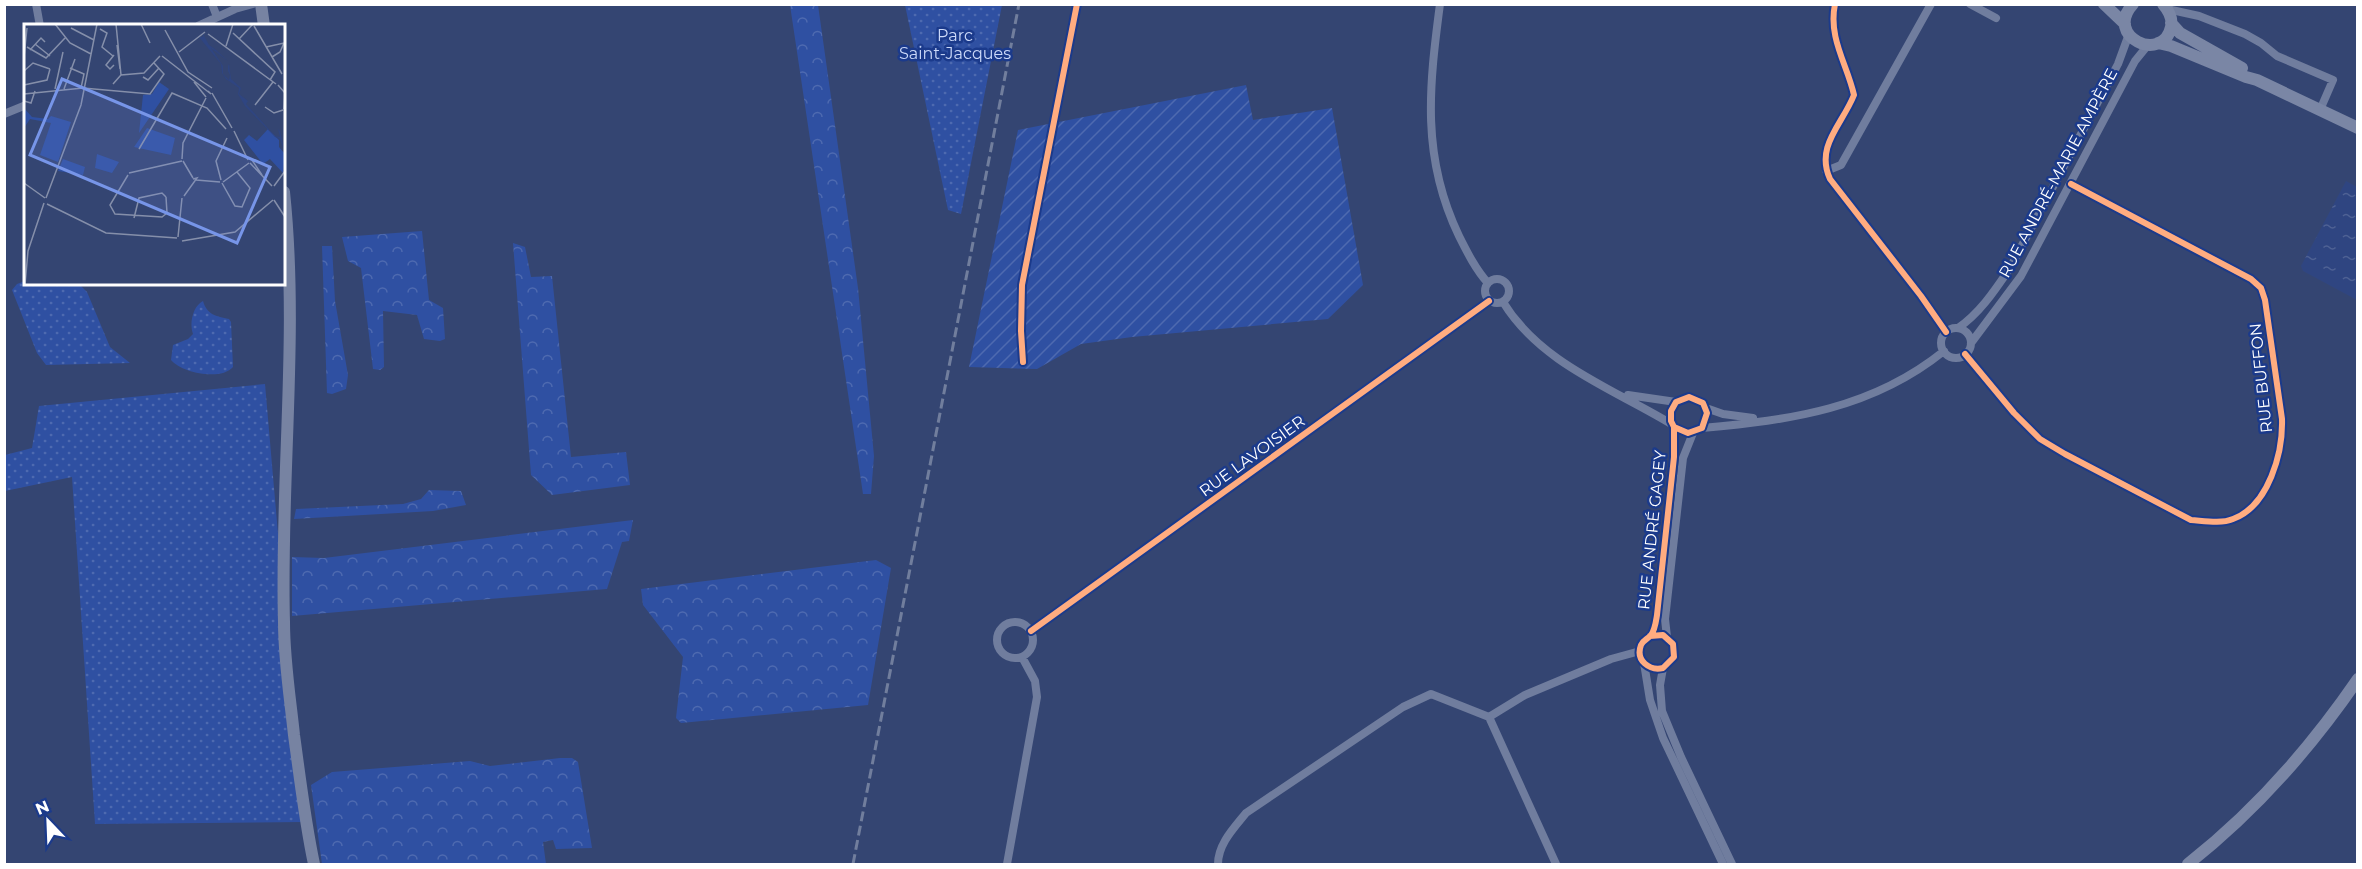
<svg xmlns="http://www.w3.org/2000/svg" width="2362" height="869" font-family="Montserrat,sans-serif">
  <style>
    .grass { fill: url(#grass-dots) }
    .forest { fill: url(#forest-crowns) }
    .garden { fill: url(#garden-furrows) }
    .water { fill: url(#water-ripples) }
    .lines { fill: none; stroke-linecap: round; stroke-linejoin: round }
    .minor { stroke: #707d9e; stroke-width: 8 }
    .secondary { stroke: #7783a2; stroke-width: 12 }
    .primary { stroke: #7a86a5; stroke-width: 12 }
    .rail { stroke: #717e9d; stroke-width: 3; stroke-dasharray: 10 4.5; stroke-linecap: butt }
    .cycleway-casing { stroke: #1b3a8b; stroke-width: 10 }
    .cycleway { stroke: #ffac80; stroke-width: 6 }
    .labels { text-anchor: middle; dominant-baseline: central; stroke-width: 5; stroke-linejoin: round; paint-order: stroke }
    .park-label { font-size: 16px; fill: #ccd9f9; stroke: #1b3a8b }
    .street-label { font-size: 16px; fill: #fff; stroke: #1b3a8b }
    .inset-road { fill: none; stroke: #858faa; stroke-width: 1.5 }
    .view { fill: #7795e8; fill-opacity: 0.15; stroke: #7795e8; stroke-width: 3 }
    .inset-edge { fill: none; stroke: #fff; stroke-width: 3 }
  </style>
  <defs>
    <pattern id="grass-dots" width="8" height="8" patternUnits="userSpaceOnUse" patternTransform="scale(1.5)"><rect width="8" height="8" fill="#2f50a2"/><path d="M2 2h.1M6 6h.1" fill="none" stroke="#4e6ab0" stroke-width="1.8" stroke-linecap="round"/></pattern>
    <pattern id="forest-crowns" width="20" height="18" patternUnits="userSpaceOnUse" patternTransform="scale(1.5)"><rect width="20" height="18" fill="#2f50a2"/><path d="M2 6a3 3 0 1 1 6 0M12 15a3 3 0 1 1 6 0" fill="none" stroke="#4e6ab0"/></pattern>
    <pattern id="garden-furrows" width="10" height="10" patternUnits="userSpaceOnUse" patternTransform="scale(1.5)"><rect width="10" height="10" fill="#2f50a2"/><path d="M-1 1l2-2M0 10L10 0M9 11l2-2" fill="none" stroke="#4e6ab0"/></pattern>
    <pattern id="water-ripples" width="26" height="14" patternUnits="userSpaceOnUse" patternTransform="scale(1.5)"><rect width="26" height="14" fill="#2f4581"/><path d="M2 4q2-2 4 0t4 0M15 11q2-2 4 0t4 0" fill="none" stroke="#4e6194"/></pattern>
  </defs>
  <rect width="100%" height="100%" fill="#344572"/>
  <!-- grass -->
  <path class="grass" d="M905,5h97l-41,209 -13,-4z
    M25,281l1,3h53l8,8 23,55 20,16 -84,2 -9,-12 -25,-63 5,-6z
    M203,301c4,14 13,15 26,18l2,3 2,45c-12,14 -51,6 -62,-7l2,-15 15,-6 5,-5c-4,-11 0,-28 10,-33z
    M265,384l38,438 -208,2 -23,-347 -67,14v-36l27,-7 7,-42z"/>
  <!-- forest -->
  <path class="forest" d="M790,5h28l40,283 16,168 -3,38h-8z
    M422,231l7,69 14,8 2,31 -5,2 -16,-2 -7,-24 -34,-4 1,56 -4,3 -7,-1 -12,-101 -13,-7 -6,-24z
    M513,243l12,4 6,30 21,-1 19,181 55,-5 4,33 -78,10 -21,-20z
    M322,246h10l3,55 13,74 -2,14 -14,5 -5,-1z
    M429,490l32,1 5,14 -33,6 -139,8 2,-10 107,-5 18,-5z
    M633,520l-4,21 -7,1 -15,47 -315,27v-59l32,1z
    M876,560l15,8 -23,137 -187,18 -5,-5 7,-61 -40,-52 -2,-16z
    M560,758h12l6,4 14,86 -36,1 -3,-9 -10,2 3,22h-224l-11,-79 21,-13 138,-11 20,5z"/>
  <!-- garden -->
  <path class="garden" d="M1246,85l7,35 79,-12 31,177 -35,34 -196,18 -51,7 -44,25 -68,-2 49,-237z"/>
  <!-- water -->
  <path class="water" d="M2346,181l11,6v113l-54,-29 -2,-5z"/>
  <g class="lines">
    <!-- minor -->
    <path class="minor" d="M36,4l4,22
      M212,4l5,13
      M1440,4c-11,83 -19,153 19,232 8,16 17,34 29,47
      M1835,4c-7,34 12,60 19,91 -12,30 -39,51 -24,84l91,117 25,36
      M1970,4l26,14
      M2167,9l32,7 46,18 16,9 16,13 56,24 -13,30
      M198,26l37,-17 18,-5
      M4,114l22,-9
      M1826,171l15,-6 90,-161
      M1485 291a12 12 0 1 1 24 0a12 12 0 1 1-24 0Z
      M1503,302c38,62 111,87 170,123
      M1958,328c22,-15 37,-38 52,-60l108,-204 11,-30
      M1941 343a15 15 0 1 1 30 0a15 15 0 1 1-30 0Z
      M1971,343l50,-67 114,-215 13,-16
      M1965,354l49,59 26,26 25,15 126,66c14,1 30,4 42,-1 36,-13 50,-67 49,-100l-17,-119 -4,-12 -10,-9 -180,-95
      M1023,362l-2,-31 1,-46 55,-281
      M1628,395l48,7
      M1706,408l17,6 30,4
      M1702,428c89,-8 170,-19 242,-77
      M997 640a18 18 0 1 1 36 0a18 18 0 1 1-36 0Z
      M1031,631l458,-330
      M1650,636l13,-1 10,9 1,13 -11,11c-13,3 -28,-7 -22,-23 2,-5 7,-6 10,-10 4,-5 5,-14 6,-20l17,-158v-30l-3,-6v-10l5,-9 13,-5 14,6 4,10 -5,15 -14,5 -14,-6
      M1667,637l-2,-18 18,-161 10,-25
      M1644,663l6,37 13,38 60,126
      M1663,668l-3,17 2,26 19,46 51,107
      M1489,717l36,-22 86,-36 29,-8
      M1489,717l67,147
      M1007,864l30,-167 -2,-16 -13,-24
      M1218,864c0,-20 16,-36 28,-51l157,-106 28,-13 58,23"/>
    <!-- secondary -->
    <path class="secondary" d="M261,4l3,22
      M284,192c15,143 -4,287 0,430 0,38 6,75 10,113 6,43 11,87 20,129"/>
    <!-- primary -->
    <path class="primary" d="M2104,4l21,20
      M2133,4c-30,33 30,60 38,23 2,-9 -2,-16 -8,-23
      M2171,23l9,10 62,35
      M2158,43l13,3 75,31 11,3 101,48
      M2188,864c66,-52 122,-115 170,-185"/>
    <!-- rail -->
    <path class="rail" d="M853,864l166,-860"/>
    <defs>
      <path id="cycleway" d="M1835,4c-7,34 12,60 19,91 -12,30 -39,51 -24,84l91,117 25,36
        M1965,354l49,59 26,26 25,15 126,66c14,1 30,4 42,-1 36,-13 50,-67 49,-100l-17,-119 -4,-12 -10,-9 -180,-95
        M1023,362l-2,-31 1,-46 55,-281
        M1031,631l458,-330
        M1650,636l13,-1 10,9 1,13 -11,11c-13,3 -28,-7 -22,-23 2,-5 7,-6 10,-10 4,-5 5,-14 6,-20l17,-158v-30l-3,-6v-10l5,-9 13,-5 14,6 4,10 -5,15 -14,5 -14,-6"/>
    </defs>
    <!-- cycleway casing -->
    <use href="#cycleway" class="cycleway-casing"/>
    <!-- cycleway -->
    <use href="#cycleway" class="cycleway"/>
  </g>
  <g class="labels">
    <!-- park labels -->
    <g class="park-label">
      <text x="955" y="35">Parc<tspan x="955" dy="18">Saint-Jacques</tspan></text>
    </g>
    <!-- street labels -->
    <g class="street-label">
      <text transform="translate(2058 173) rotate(-62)">RUE ANDRÉ-MARIE AMPÈRE</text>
      <text transform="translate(2261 378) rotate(-96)">RUE BUFFON</text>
      <text transform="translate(1252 456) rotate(-36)">RUE LAVOISIER</text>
      <text transform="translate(1652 530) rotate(-84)">RUE ANDRÉ GAGEY</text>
    </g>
  </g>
  <!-- overview -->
  <g transform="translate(24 24)">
    <rect width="261" height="261" fill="#344572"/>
    <path d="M135,58l10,7 -30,44 4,-38 9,-1zM0,84l8,9 16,2 3,-3 20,6 -13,40 -18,-7 11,-32 -21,-4 -6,9zM244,105l11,11v7l6,7 -2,19 -13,-14 -7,5 -19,-24 5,-5 8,6z" fill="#2f50a2"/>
    <path d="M73,130l22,8 -7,11 -17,-5zM39,135l22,8 -2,8 -25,-4z" fill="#2f50a2"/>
    <path d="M123,104l28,10 -4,17 -37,-8z" fill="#2f50a2"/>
    <path d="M178,8l7,13 7,5 12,11 -17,-13 12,18v8l6,6 1,-5 -2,-4v-5l1,-2 2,15 10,9 -2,6 9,7 -2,3 29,32 5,1 -2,-8 2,2 5,22 -5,-14 -5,-2 -30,-31 -7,-12 1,-6 -13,-9 -4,-6 -1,-9 -22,-27h4z" fill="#2f4581"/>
    <path class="inset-road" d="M31,0l15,19 21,11M92,0l5,51M117,0l9,19M230,2l28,48M47,4l23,12M76,5l7,4 -5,14 11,9M141,6l23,42 24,16M209,9l42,39 -5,8M184,10l68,50M215,15l14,-15M11,20l15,12M93,21l3,24M202,22l7,-22M3,23l19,11 19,-20M242,23l18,-4 -4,9 -8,5M6,26l11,-12 4,4M155,28l26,-20M90,31l-8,10 4,4 4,-4M138,32l49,38 -3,-3M0,33l3,-29M46,44l14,6 -3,14M0,47l9,-8 17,6M119,53l5,3 11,-12M170,58l12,15M89,60l8,-9 23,-2 16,-17M0,61l23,-5 3,-11M254,61l7,8 -1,16M31,65l8,-37M40,65l11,-30M188,69l20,35M0,70l59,-6 67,6 14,-20 -10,-11M0,77l7,2 4,-12M231,81l18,-23M241,83l9,6 9,-3M210,107l14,29M115,125l33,-56 35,15 19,21M158,135l1,-16 23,-45M228,136l10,15M159,137l10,17M226,139l22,23M105,149l53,-12M104,151l-18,30 5,9 47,3 5,-4 -1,-16M172,156l24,2M197,156l-5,-19 11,-23M199,158l26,-19M0,159l21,15M198,159l13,23 7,1 8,-19 -13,-16M250,162l11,-15M160,172l13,-18 -4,1M22,174l35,-93 16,-81M250,176l11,17M23,180l59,29 71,5M110,194l5,-20 23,-5 4,4M154,213l4,-39M158,217l53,-9 38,-32M1,261l3,-34 16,-48"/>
    <path class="view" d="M38,55l208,88 -33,76 -207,-88z"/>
    <rect width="261" height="261" class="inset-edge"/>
  </g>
  <!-- border -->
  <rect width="2362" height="869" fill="none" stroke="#ffffff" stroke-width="12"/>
  <!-- north arrow -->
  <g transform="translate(48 821) rotate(337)" stroke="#1b3a8b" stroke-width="4.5" paint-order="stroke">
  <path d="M0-4.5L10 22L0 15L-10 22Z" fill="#ffffff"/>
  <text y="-9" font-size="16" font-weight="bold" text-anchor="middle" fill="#ffffff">N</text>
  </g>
</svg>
